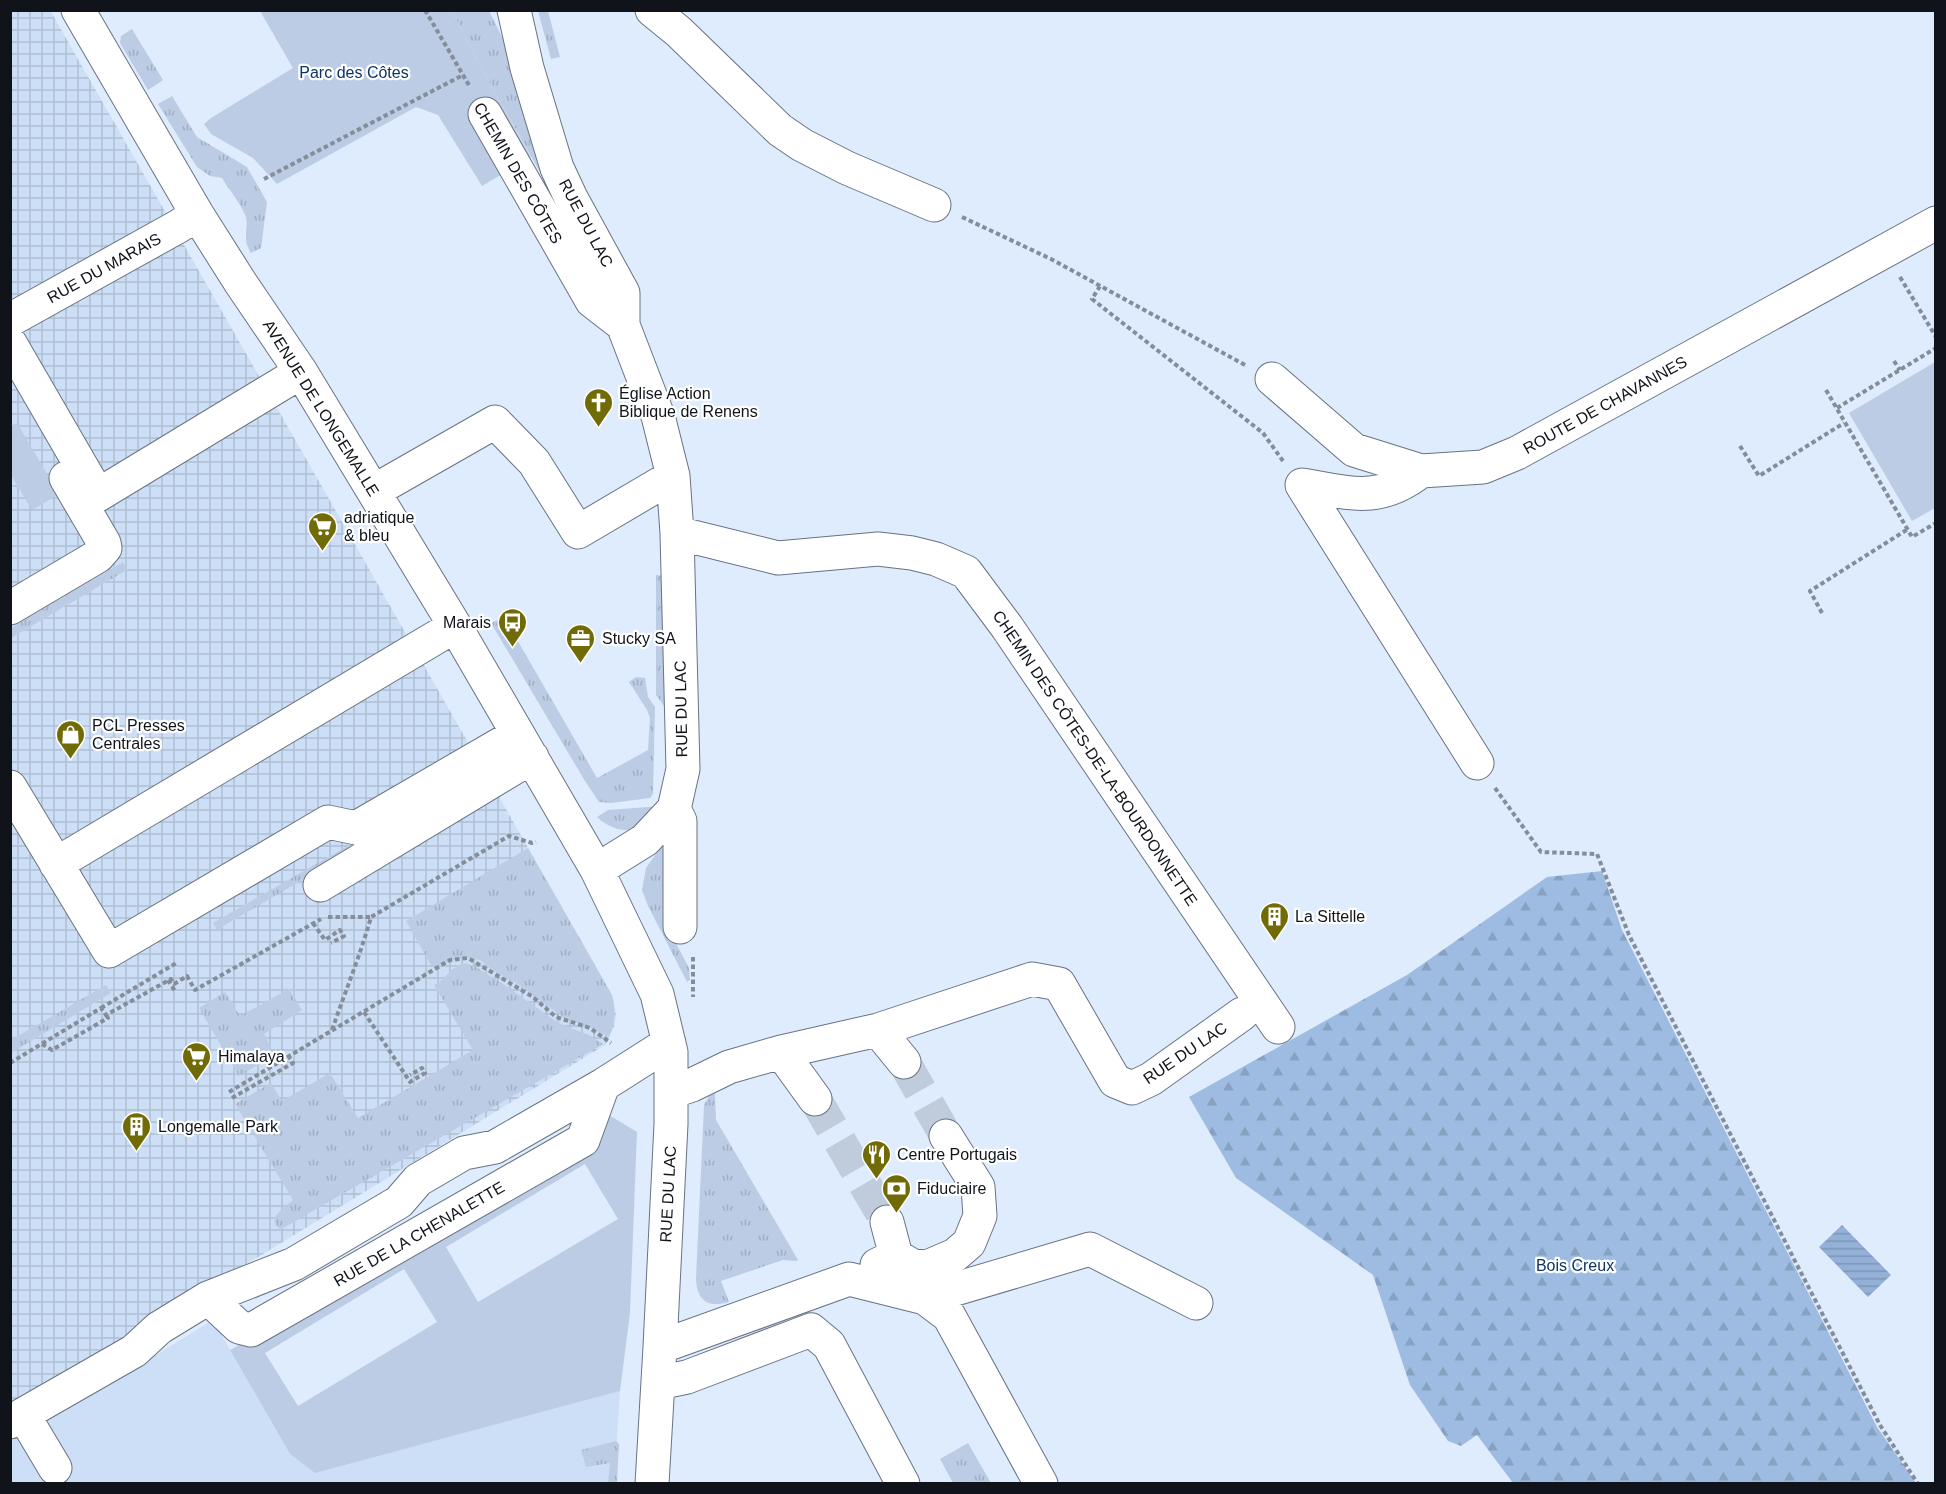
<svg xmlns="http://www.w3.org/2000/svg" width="1946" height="1494" font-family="Arial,sans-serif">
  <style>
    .built { fill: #cddff6 }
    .industrial { fill: url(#industrial-grid) }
    .grass { fill: url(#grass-tufts) }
    .forest { fill: url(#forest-firs) }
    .green { fill: #bbcce4; fill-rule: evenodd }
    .water { fill: url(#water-rules) }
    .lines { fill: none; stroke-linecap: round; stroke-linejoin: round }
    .minor-tunnel { stroke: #c0ccdc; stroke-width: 33; stroke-dasharray: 33 16; stroke-linecap: butt }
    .minor-casing { stroke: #687383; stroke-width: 35 }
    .path { stroke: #848d99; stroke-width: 4; stroke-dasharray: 4.5 3; stroke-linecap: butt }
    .minor { stroke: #fff; stroke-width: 33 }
    .labels { text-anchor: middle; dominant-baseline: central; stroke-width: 4.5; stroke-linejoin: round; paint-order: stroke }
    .park-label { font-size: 16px; fill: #0d3464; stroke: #fff }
    .street-label { font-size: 16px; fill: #10141a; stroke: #fff }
    .poi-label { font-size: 16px; fill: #10141a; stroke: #fff; text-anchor: start }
  </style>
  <defs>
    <pattern id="industrial-grid" width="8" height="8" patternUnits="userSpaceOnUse" patternTransform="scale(1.5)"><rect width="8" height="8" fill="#cddff6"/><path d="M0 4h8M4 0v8" fill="none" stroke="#afbed2"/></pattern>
    <pattern id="grass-tufts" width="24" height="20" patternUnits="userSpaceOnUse" patternTransform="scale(1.5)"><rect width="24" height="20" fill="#bbcce4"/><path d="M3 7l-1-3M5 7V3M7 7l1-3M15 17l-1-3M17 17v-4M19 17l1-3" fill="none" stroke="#a0aec3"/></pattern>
    <pattern id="forest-firs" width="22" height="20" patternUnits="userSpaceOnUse" patternTransform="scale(1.5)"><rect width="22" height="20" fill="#9ebce2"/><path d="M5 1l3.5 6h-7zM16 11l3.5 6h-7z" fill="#87a1c1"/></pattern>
    <pattern id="water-rules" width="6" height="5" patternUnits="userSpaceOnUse" patternTransform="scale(1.5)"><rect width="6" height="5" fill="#93b0d7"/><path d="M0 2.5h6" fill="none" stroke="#7e96b8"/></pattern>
  </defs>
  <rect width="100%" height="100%" fill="#dfecfe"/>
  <!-- built -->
  <path class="built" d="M213,1320l77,134 25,18 305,-81 -6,92 -603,1v-51l120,-63z"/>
  <!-- industrial -->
  <path class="industrial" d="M50,10l562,985 4,20 -2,12 -9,18 -594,363 -1,-1397z"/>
  <!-- grass -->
  <path class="grass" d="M452,11h37l18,36 52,159 -81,-144z
    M538,11h10l12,46 -9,2z
    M132,29l31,51 -15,10 -28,-47 1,-7z
    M172,96l25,41 50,30 20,35 -6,46 -10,5c-10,-15 -1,-27 -6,-38 -5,-13 -16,-25 -23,-37l-12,-2 -13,-9 -39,-63z
    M123,562l4,8 -116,68v-10z
    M656,575l7,1 1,130 -8,-11z
    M504,617l93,161 51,-28 2,-32 -3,-8 -18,-28 7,-5 9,1 3,19 7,10 -2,87 -3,4 -39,5 -12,-1 -14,-21 -94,-158z
    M473,774l2,6 -252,146 -5,5 -5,-8z
    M661,806c-7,7 -15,16 -23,21 -13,8 -32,-1 -41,-10l11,-7z
    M528,848l84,147c4,16 4,27 -3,42l-19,-10 -26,-9 -43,-32 -29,-16 -12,-10 -17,-3 -19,7 -13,1 -25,-44z
    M660,848h3l3,2v74l23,44 1,12 -3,2 -39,-76 -6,-16 4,-22z
    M466,963l10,4 29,18 49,35 11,6 24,9 14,9 -318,183 -4,2c-17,-9 4,-22 12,-29l-58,-96 36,-21 11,18 48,-28 28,45 115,-68 -39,-65c14,-7 15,-18 32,-22z
    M106,985l5,8 -100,60v-13z
    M289,989l13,21 -38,24 11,21 -36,21 -40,-68 26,-16 15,24z
    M715,1093l1,27 82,140 -3,1 -12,-1 -62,21 8,21c-21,6 -32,-1 -33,-23l8,-174 5,-9z
    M616,1441l3,3 -2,39h-9l2,-20 -24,4 -5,-17z
    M968,1443l23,40h-38l-13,-24z"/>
  <!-- forest -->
  <path class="forest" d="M1602,871l20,59 255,497 39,56h-403l-36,-48 -16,11 -13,-5 -38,-56 -37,-110 -137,-97 -47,-81 218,-122 140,-98z"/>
  <!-- green -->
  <path class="green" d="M260,11h192l26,51 53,95 -49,29 -44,-71 -22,-8 -139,77 -24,-26 -42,-24 -7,-10 7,-6 82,-50z
    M1935,362v146l-23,13 -63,-108z
    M17,423l42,71 -27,16 -21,-35 -1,-49z
    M609,1115l28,17 -7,181 -10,78 -305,82 -25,-19 -60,-104 362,-204zM585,1164l33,55 -140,83 -32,-55zM404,1269l33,53 -139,84 -33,-53z"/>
  <!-- water -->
  <path class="water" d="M1842,1225l49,50 -23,22 -49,-50z"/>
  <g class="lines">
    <!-- minor-tunnel -->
    <path class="minor-tunnel" d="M904,1062l42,74
      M815,1099l72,123"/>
    <defs>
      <path id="minor" d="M78,10l119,204 43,68 61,90 154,254 142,244 60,124 14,58v72l-11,223 -8,137
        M514,10l13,58 30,100 14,30 52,95v32l35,91 15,60 4,57 6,236 -9,40 -29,31 -48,30
        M652,10l27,22 101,98 22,15 45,23 87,37
        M485,114l107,187 31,24
        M10,320l169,-94 18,-12
        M10,343l88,152 203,-123
        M1272,379l82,71 67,21 62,-4 34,-14 419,-230
        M1421,471c-42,33 -71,22 -119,14l175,278
        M374,491l121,-69 39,40 44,70 95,-56
        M677,533l101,25 100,-9 34,4 24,6 30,13 41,55 271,400
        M10,608l88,-52 7,-8 -1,-5 -38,-65
        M10,787l99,164 219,-129 28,6 162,-94
        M674,809l6,12v106
        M56,864l399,-238
        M320,885l212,-128
        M878,1030l26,32
        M781,1052l34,47
        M671,1092l21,-7 37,-18 52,-15 97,-22 154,-51 27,5 56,97 17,7 19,-9 91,-65
        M896,1256l17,10 14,1 28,-12 14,-12 11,-27 -2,-29 -32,-51
        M877,1265l19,-9 -9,-34
        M208,1298l31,29 12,3 332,-190 20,-55
        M925,1298l165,-49 106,54
        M660,1347l189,-68 76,19 24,18 92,168
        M658,1383l29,-6 124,-47 18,15 74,139
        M24,1416l31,52
        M10,1422l124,-71 25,-23 49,-30 86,-34 105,-62 19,-22 46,-27 31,-6 108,-62 66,-42"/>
    </defs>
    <!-- minor casing -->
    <use href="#minor" class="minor-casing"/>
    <!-- path -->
    <path class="path" d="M425,10l45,77
      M264,179l199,-104
      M962,217l89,42 194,106
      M1900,277l36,60
      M1100,286l-8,13 171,134 20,28
      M1894,361l6,9
      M1826,390l86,147 24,-14
      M1837,408l99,-60
      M1740,446l19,30 85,-53
      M1822,613l-12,-22 98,-62
      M1495,788l46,64 56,2 32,81 167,328 84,162 38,59
      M328,917h43
      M313,923l12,17 15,-10 4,6 -13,7
      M693,957v40
      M168,980l7,11
      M101,1008l77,-46
      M364,1012l46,70 15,-9 -3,-5 -12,7
      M332,1030c13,-38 28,-74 39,-113l138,-81 23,7 4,-1
      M42,1044l10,6 56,-32 -2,-3
      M10,1063l91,-55 5,7 65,-36 3,5 13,-8 8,14 126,-71
      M229,1092l221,-132 18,-2 65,39 23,20 34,11 21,15
      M232,1098l61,-35 -4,-6"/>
    <!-- minor -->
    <use href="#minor" class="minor"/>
  </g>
  <!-- icons -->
  <defs>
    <symbol id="church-pin" viewBox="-11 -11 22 30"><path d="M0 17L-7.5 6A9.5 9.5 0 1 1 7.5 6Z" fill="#716b07" stroke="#fff"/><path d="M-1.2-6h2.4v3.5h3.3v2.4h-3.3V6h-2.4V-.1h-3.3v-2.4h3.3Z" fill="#fff"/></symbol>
    <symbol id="supermarket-pin" viewBox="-11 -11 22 30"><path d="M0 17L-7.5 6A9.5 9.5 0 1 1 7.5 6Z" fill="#716b07" stroke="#fff"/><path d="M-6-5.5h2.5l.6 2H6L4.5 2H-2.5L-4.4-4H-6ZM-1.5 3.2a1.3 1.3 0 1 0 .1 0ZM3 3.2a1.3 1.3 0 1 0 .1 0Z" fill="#fff"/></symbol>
    <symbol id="bus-pin" viewBox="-11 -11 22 30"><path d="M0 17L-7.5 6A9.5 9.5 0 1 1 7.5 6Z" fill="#716b07" stroke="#fff"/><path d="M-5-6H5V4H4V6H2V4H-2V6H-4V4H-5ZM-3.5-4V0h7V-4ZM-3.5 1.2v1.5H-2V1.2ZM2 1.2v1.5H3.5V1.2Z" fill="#fff"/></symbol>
    <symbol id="office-pin" viewBox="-11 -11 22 30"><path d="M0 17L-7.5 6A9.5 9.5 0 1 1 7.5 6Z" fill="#716b07" stroke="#fff"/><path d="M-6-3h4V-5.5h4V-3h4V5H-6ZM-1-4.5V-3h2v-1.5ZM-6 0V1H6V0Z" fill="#fff"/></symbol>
    <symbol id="shop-pin" viewBox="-11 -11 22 30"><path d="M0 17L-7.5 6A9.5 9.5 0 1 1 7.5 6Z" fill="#716b07" stroke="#fff"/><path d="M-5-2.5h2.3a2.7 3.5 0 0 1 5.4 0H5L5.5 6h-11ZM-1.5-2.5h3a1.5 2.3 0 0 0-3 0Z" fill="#fff"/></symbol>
    <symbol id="building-pin" viewBox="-11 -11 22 30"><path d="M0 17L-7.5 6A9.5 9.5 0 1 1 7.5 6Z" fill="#716b07" stroke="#fff"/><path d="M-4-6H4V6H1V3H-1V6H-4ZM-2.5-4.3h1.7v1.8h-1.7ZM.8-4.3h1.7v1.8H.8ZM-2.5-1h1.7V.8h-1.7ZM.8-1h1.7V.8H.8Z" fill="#fff"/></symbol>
    <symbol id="restaurant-pin" viewBox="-11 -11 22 30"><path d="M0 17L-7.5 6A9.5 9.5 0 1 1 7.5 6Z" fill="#716b07" stroke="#fff"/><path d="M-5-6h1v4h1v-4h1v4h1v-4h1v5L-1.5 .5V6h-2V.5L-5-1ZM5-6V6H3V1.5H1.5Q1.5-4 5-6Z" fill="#fff"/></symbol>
    <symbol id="bank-pin" viewBox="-11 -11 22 30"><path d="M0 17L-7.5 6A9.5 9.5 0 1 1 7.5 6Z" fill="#716b07" stroke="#fff"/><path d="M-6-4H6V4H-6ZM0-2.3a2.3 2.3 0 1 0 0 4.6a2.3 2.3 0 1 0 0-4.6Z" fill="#fff"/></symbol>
  </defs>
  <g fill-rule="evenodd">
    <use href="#church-pin" x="582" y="386" width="33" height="45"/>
    <use href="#supermarket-pin" x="306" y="510" width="33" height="45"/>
    <use href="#bus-pin" x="496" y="606" width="33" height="45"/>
    <use href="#office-pin" x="564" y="622" width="33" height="45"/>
    <use href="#shop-pin" x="54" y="718" width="33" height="45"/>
    <use href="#building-pin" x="1258" y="900" width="33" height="45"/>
    <use href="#supermarket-pin" x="180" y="1040" width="33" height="45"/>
    <use href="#building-pin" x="120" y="1110" width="33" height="45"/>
    <use href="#restaurant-pin" x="860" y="1138" width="33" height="45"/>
    <use href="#bank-pin" x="880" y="1172" width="33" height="45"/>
  </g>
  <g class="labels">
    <!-- park labels -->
    <g class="park-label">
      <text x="354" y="72">Parc des Côtes</text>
      <text x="1575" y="1265">Bois Creux</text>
    </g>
    <!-- street labels -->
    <g class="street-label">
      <text transform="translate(518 173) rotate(60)">CHEMIN DES CÔTES</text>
      <text transform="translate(586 223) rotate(62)">RUE DU LAC</text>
      <text transform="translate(104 268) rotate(-29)">RUE DU MARAIS</text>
      <text transform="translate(1605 405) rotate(-29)">ROUTE DE CHAVANNES</text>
      <text transform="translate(321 408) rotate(58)">AVENUE DE LONGEMALLE</text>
      <text transform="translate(681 709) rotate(-91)">RUE DU LAC</text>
      <text transform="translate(1095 758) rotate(56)">CHEMIN DES CÔTES-DE-LA-BOURDONNETTE</text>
      <text transform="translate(1185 1053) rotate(-34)">RUE DU LAC</text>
      <text transform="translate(668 1194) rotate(-87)">RUE DU LAC</text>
      <text transform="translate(419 1234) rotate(-30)">RUE DE LA CHENALETTE</text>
    </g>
    <!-- poi labels -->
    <g class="poi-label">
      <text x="619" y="393">Église Action<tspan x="619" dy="18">Biblique de Renens</tspan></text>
      <text x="344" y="517">adriatique<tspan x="344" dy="18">&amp; bleu</tspan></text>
      <text x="491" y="622" text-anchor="end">Marais</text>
      <text x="602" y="638">Stucky SA</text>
      <text x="92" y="725">PCL Presses<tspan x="92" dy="18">Centrales</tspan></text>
      <text x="1295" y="916">La Sittelle</text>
      <text x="218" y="1056">Himalaya</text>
      <text x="158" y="1126">Longemalle Park</text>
      <text x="897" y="1154">Centre Portugais</text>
      <text x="917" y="1188">Fiduciaire</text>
    </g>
  </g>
  <!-- border -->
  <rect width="1946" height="1494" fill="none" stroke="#10141a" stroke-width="24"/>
</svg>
